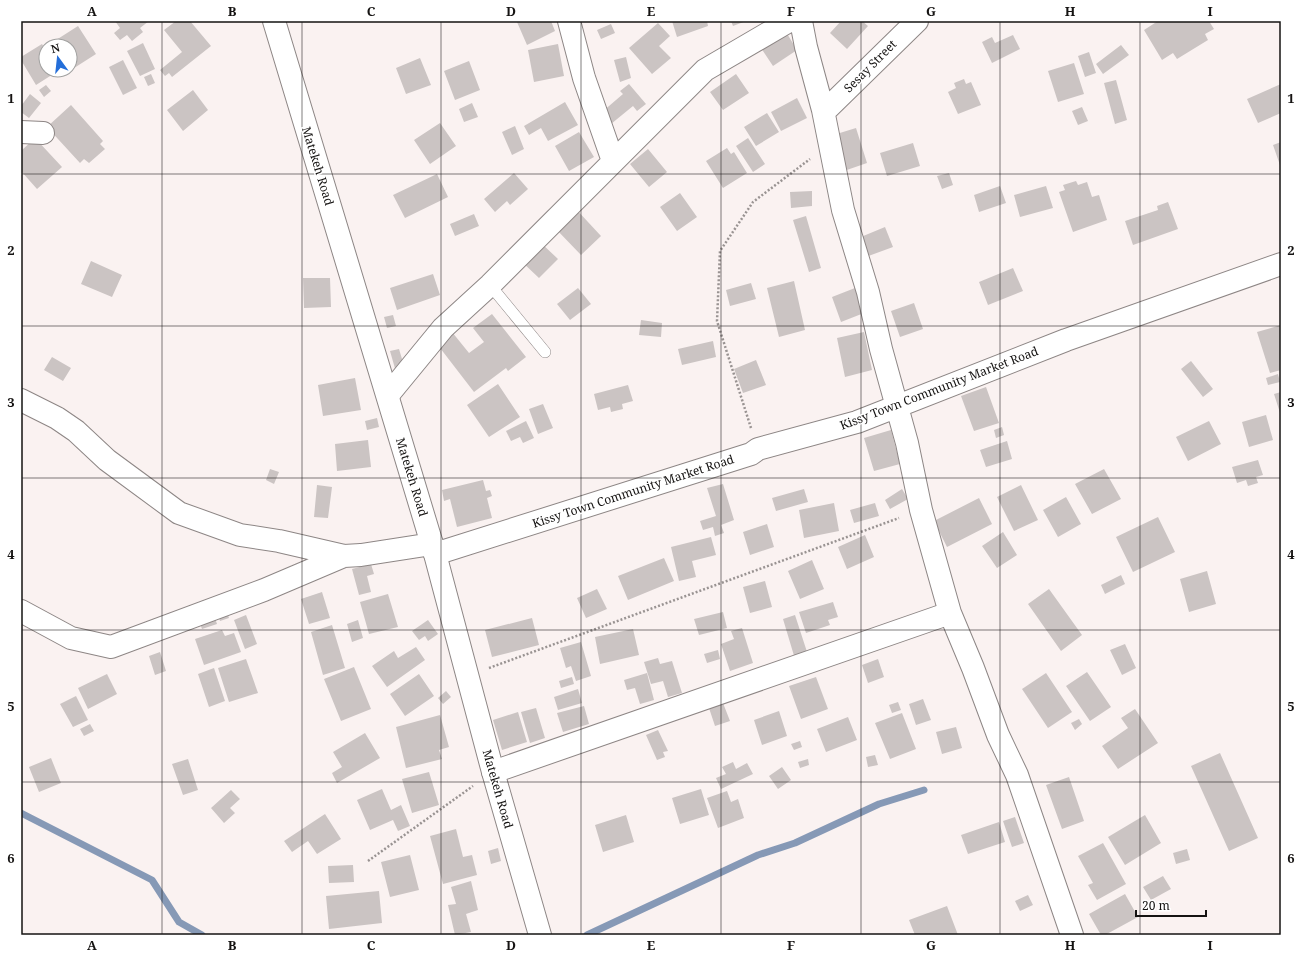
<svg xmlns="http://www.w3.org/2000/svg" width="1302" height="956" font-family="'Noto Serif',serif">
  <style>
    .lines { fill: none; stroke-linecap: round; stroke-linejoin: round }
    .stream { stroke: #8699b6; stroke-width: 7 }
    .building { fill: #cbc4c3 }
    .service-casing { stroke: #8d8685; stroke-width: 12 }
    .minor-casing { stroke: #8d8685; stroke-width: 24 }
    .tertiary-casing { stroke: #8d8685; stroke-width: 24 }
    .path { stroke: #999392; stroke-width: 2.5; stroke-dasharray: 2 2; stroke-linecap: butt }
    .service { stroke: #fff; stroke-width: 11 }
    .minor { stroke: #fff; stroke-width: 22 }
    .tertiary { stroke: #fff; stroke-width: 22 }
    .grid { fill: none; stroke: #151312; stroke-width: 1; stroke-opacity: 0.55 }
    .labels { text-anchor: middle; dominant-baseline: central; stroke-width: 3; stroke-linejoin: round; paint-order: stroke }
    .street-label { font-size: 12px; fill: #151312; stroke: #fff }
    .neatline { fill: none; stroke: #151312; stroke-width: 1.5 }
    .grid-label { font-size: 13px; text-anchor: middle; font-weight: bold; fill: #151312 }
  </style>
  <rect width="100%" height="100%" fill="#faf2f1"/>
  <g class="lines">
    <!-- stream -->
    <path class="stream" d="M21,813l131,67 27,42 23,13
      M587,935l171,-80 37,-12 84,-39 45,-14"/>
  </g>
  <!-- building -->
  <path class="building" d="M115,21h34l-9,7 3,4 -11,9 -5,-6 -7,5 -6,-7 6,-5z
    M176,21h14l21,25 -39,31 -3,-4 -4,3 -5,-6 22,-18 -18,-22z
    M519,21h32l4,10 -28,14 -10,-23z
    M672,21h35l1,5 -31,11z
    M731,21h15l-13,5z
    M841,21h21l6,5 -21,23 -17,-16z
    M1158,21h51l5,8 -9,5 3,6 -31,19 -4,-6 -11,7 -18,-30z
    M658,23l12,13 -11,10 12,12 -19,16 -23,-26z
    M611,24l4,9 -14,6 -4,-9z
    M78,26l18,28 -25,16 -1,-24h-15l-2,-4z
    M786,32l11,18 -24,16 -12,-18z
    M1013,35l7,14 -28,14 -10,-21 10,-5 3,6z
    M143,43l12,26 -15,7 -13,-25z
    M42,44l4,7v19l12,1 -22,14 -15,-25v-3z
    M558,44l6,32 -30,6 -6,-32z
    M1121,45l8,10 -26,19 -7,-10z
    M1089,52l7,21 -11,4 -7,-21z
    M626,57l5,21 -11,4 -6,-22z
    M420,58l11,27 -25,9 -10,-26z
    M123,60l14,28 -14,7 -14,-28z
    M469,61l11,29 -25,10 -11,-29z
    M1074,63l10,31 -26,8 -10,-31z
    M151,74l4,9 -7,3 -4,-9z
    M736,74l13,19 -26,17 -13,-18z
    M964,79l2,5 5,-2 10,23 -23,9 -10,-22 8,-4 -2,-5z
    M1116,80l11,40 -12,4 -11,-41z
    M629,84l17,20 -9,7 -4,-5 -22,18 -9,-12 21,-18 -3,-3z
    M1281,84v29l-23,10 -11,-24z
    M46,85l5,6 -7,6 -5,-7z
    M193,90l15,20 -25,21 -16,-21z
    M30,94l11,9 -12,15 -8,-6v-6z
    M797,98l10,20 -26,13 -10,-19z
    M565,102l13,23 -30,16 -7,-13 -12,7 -5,-9z
    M472,103l6,14 -14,5 -5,-13z
    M71,105l32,36 -3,3 5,5 -16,14 -5,-4 -4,4 -33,-36z
    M1082,107l6,14 -10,4 -6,-14z
    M767,113l12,19 -23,14 -12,-19z
    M440,123l16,23 -26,18 -16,-24z
    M515,126l9,23 -12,6 -10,-23z
    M856,128l11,35 -26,9 -11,-36z
    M579,132l15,25 -25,14 -14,-25z
    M35,138l27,29 -25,22 -16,-18v-20z
    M748,138l17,26 -12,8 -17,-26z
    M1281,142v26l-8,-23z
    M913,143l7,23 -33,10 -7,-23z
    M727,148l4,6 3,-2 13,21 -24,15 -17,-27z
    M648,149l19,23 -18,15 -19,-23z
    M514,173l14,16 -18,16 -3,-4 -12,11 -11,-13z
    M949,173l4,12 -11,4 -5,-13z
    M437,174l11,23 -43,21 -12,-23z
    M1076,181l2,4 9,-3 5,15 7,-2 8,25 -34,12 -14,-40 6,-2 -2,-5z
    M1000,186l6,17 -27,9 -5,-17z
    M1046,186l7,22 -33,9 -6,-22z
    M812,191v15l-21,2 -1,-16z
    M680,193l17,24 -20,14 -17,-24z
    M1168,202l10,27 -45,16 -8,-24 33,-11 -1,-4z
    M575,208l26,28 -20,19 -26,-27z
    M474,214l5,12 -24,10 -5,-12z
    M806,216l15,52 -12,4 -16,-52z
    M885,227l8,20 -30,11 -7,-19z
    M540,242l18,17 -19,19 -18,-17z
    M91,261l31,14 -10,22 -31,-13z
    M1013,268l10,23 -35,14 -9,-23z
    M433,274l7,21 -43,15 -7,-22z
    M303,278h27l1,29 -27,1z
    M794,281l11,49 -26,7 -12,-49z
    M751,283l5,16 -26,7 -4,-16z
    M578,288l13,16 -21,16 -13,-16z
    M855,288l9,25 -23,9 -9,-25z
    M914,303l9,26 -23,8 -9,-26z
    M492,314l34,43 -18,14 -2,-3 -32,24 -37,-48 15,-12 17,21 15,-11 -11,-14z
    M393,315l3,11 -9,2 -3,-11z
    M641,320l21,3 -1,14 -22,-2z
    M1281,325v45l-11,3 -13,-41z
    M864,332l8,38 -27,7 -8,-39z
    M713,341l3,16 -34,8 -4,-16z
    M399,349l6,20 -9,3 -6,-21z
    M52,357l19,11 -8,13 -19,-11z
    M756,360l10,25 -23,8 -9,-24z
    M1191,361l22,28 -10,8 -22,-28z
    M1278,374l2,8 -12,3 -2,-7z
    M355,378l6,32 -38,6 -5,-31z
    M498,384l22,33 -31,20 -22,-32z
    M628,385l5,16 -11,3 1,5 -12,3 -1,-5 -12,3 -4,-16z
    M986,387l13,36 -25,8 -13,-35z
    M1281,392v24l-7,-22z
    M543,404l10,24 -15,6 -9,-25z
    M1266,415l7,25 -24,7 -7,-25z
    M377,418l2,9 -12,3 -2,-9z
    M526,421l8,17 -11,5 -3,-6 -9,4 -5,-10z
    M1209,421l12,23 -33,17 -12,-24z
    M1002,427l2,8 -8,3 -2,-8z
    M891,430l9,34 -26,7 -10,-33z
    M368,440l3,27 -34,4 -2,-27z
    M1007,441l5,18 -26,8 -6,-17z
    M1258,460l5,15 -7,2 2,6 -10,3 -2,-6 -9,3 -5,-16z
    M270,469l9,3 -5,12 -8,-4z
    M1104,469l17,30 -29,15 -17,-30z
    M483,480l3,11 4,-1 2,6 -5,2 5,20 -35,9 -7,-28 -6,2 -2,-11z
    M723,484l11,36 -13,5 3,8 -9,3 -2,-9 -10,3 -3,-9 16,-5 -9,-28z
    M317,485l15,2 -4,31 -14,-1z
    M1021,485l17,35 -24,11 -17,-34z
    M804,489l4,13 -32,9 -4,-13z
    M902,489l6,10 -18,10 -5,-9z
    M1066,497l15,27 -23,13 -15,-27z
    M979,498l13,26 -45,23 -13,-26z
    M834,503l5,28 -35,7 -5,-28z
    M875,503l4,13 -25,7 -4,-13z
    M1158,517l17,35 -42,20 -17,-35z
    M767,524l7,23 -24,8 -7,-23z
    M1003,532l14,23 -20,13 -15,-22z
    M865,535l9,22 -27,12 -9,-22z
    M711,537l5,18 -24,6 4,16 -17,4 -8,-34z
    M664,558l10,23 -46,19 -10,-24z
    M812,560l12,29 -24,10 -12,-28z
    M371,564l3,10 -7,2 4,16 -12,3 -7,-26z
    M1207,571l9,33 -27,8 -9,-33z
    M1121,575l4,9 -20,10 -4,-9z
    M765,581l7,26 -22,6 -7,-26z
    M597,589l10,20 -21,9 -9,-20z
    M1049,589l33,46 -21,16 -33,-47z
    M322,592l8,26 -21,6 -8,-25z
    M388,594l10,33 -29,7 -9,-32z
    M833,602l5,15 -10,3 2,5 -24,8 -7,-21z
    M225,606l4,12 -9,3 -4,-12z
    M213,612l4,12 -15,5 -4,-11z
    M723,612l4,16 -28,7 -5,-16z
    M246,615l11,29 -12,5 -11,-29z
    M795,615l13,40 -13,4 -12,-40z
    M532,618l7,27 -47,12 -7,-27z
    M358,620l5,18 -11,4 -5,-18z
    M428,620l10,14 -10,7 -3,-5 -6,4 -7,-9z
    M332,625l13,43 -22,7 -12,-43z
    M742,628l11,35 -23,8 -9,-27 13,-5 -3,-8z
    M633,629l6,26 -39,9 -5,-27z
    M222,630l3,6 9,-3 7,19 -37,13 -9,-26z
    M581,642l10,34 -15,5 -5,-15 -5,2 -6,-20z
    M1125,644l11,24 -14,7 -12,-25z
    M416,647l9,13 -38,27 -15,-21 22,-15 4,7z
    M718,650l2,9 -13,4 -3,-9z
    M160,652l6,19 -11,4 -6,-19z
    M658,658l2,6 12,-3 10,32 -14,4 -5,-16 -12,3 -7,-22z
    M246,659l12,34 -29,9 -11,-34z
    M878,659l6,18 -16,6 -6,-18z
    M354,667l17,42 -30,12 -17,-42z
    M214,668l11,33 -16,6 -11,-33z
    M1087,672l24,35 -21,14 -24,-35z
    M647,673l7,27 -14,4 -5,-16 -8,2 -3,-10z
    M1046,673l26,39 -24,16 -26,-39z
    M107,674l10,20 -29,15 -10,-21z
    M419,674l15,22 -29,20 -15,-22z
    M572,677l2,7 -13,4 -2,-7z
    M816,677l12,32 -27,10 -12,-33z
    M578,689l4,14 -24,7 -4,-13z
    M446,691l5,6 -8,7 -5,-6z
    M76,696l12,24 -15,7 -13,-23z
    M923,699l8,21 -15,5 -7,-21z
    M898,702l3,8 -9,3 -3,-8z
    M723,703l7,18 -15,5 -6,-18z
    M584,706l5,18 -26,8 -6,-19z
    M536,708l9,30 -15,5 -9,-31z
    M1135,709l23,34 -40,26 -16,-23 26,-18 -7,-10z
    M779,711l8,25 -25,9 -8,-25z
    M518,712l9,30 -25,8 -9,-30z
    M902,713l14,36 -26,10 -15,-36z
    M440,715l9,32 -10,3 3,9 -36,9 -10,-41z
    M848,717l9,23 -31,12 -9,-23z
    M1079,719l3,5 -7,6 -4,-7z
    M90,724l4,7 -10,5 -4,-7z
    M956,727l6,21 -20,6 -6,-22z
    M658,730l10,21 -5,1 2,5 -8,3 -11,-25z
    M365,733l15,25 -43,25 -5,-10 10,-6 -9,-15z
    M800,741l2,6 -8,3 -3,-6z
    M1220,753l38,85 -29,13 -38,-85z
    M875,755l3,10 -10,2 -2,-10z
    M51,758l10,25 -22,9 -10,-25z
    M188,759l10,31 -15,5 -11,-31z
    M808,759l1,6 -9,3 -2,-6z
    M733,762l3,7 11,-6 6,11 -32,15 -5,-11 10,-4 -4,-7z
    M782,767l9,13 -13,9 -9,-13z
    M429,772l10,33 -27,8 -10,-34z
    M1069,777l15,44 -22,8 -16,-44z
    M382,789l9,21 10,-5 9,21 -12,5 -5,-11 -23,10 -13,-30z
    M701,789l8,26 -29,9 -8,-26z
    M231,790l9,9 -10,9 5,5 -11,10 -13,-15z
    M727,791l4,11 7,-3 6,19 -26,10 -11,-30z
    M325,814l16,25 -24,15 -9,-13 -16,11 -8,-11z
    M626,815l8,27 -31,10 -8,-27z
    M1145,815l16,28 -36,22 -17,-28z
    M1015,817l9,26 -12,4 -9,-26z
    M999,822l6,20 -37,12 -7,-19z
    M456,829l7,28 9,-2 5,20 -34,9 -13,-48z
    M1103,843l23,41 -29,16 -9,-15 5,-2 -15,-27z
    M498,848l3,13 -10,3 -3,-13z
    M1187,849l3,11 -14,4 -3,-11z
    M410,855l9,35 -29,7 -9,-35z
    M353,865l1,17 -25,1 -1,-17z
    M1163,876l8,13 -20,11 -8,-13z
    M471,881l7,29 -12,4 5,18 -16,3 -7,-30 8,-1 -5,-17z
    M379,891l3,32 -53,6 -3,-33z
    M1125,894l13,23 -33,18h-4l-12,-21z
    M1028,895l5,10 -13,6 -5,-10z
    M947,906l11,29h-43l-6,-15z"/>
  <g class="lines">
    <defs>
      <path id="service" d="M490,285l55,67"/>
      <path id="minor" d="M569,21l15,57 29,83
        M801,21l5,26 17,63 20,100 25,82 13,57 26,94 14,67 29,103 23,55 25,67 19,40 55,160
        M823,110l5,-2 89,-87
        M21,132l22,1
        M388,395l55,-67 47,-43 215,-215 84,-49
        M21,400l36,18 19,13 31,29 72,53 61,22 39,6 65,15
        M435,554l316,-100 7,-5 99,-27 209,-82 215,-76
        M21,611l50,27 40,9 153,-57 80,-34 17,-1 71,-11
        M493,772l457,-159"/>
      <path id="tertiary" d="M274,21l161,533 58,218 47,163"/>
    </defs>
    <!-- service casing -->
    <use href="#service" class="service-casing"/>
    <!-- minor casing -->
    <use href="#minor" class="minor-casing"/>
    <!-- tertiary casing -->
    <use href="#tertiary" class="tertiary-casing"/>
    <!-- path -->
    <path class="path" d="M751,428l-34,-107 3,-70 33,-49 57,-43
      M489,668l410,-150
      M368,861l105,-75"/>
    <!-- service -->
    <use href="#service" class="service"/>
    <!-- minor -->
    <use href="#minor" class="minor"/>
    <!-- tertiary -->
    <use href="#tertiary" class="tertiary"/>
  </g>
  <!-- grid -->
  <path class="grid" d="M162,21v914M302,21v914M441,21v914M581,21v914M721,21v914M861,21v914M1000,21v914M1140,21v914M21,174h1260M21,326h1260M21,478h1260M21,630h1260M21,782h1260"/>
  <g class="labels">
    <!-- street labels -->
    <g class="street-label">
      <text transform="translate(870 66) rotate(-45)">Sesay Street</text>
      <text transform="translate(318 166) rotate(73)">Matekeh Road</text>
      <text transform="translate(939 388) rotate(-21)">Kissy Town Community Market Road</text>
      <text transform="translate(412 477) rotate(73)">Matekeh Road</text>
      <text transform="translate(633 491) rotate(-18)">Kissy Town Community Market Road</text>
      <text transform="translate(498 789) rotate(74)">Matekeh Road</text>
    </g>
  </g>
  <!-- border -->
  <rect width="1302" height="956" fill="none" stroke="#ffffff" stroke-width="44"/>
  <!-- north arrow -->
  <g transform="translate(58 58) rotate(345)"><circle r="19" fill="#ffffff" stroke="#a1a1a0"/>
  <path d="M0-3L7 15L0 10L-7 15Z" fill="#246ed9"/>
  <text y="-6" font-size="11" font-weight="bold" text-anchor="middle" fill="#151312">N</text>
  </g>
  <!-- scale -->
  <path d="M1136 910v6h70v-6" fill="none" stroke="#151312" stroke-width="2"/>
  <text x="1142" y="910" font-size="12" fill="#151312" stroke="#ffffff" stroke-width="3" paint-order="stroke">20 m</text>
  <rect x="22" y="22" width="1258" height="912" class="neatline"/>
  <g class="grid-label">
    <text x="92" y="16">A</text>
    <text x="232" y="16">B</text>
    <text x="371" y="16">C</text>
    <text x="511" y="16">D</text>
    <text x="651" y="16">E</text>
    <text x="791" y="16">F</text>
    <text x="931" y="16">G</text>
    <text x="1070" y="16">H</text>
    <text x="1210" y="16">I</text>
    <text x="11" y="103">1</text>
    <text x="1291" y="103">1</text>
    <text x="11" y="255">2</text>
    <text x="1291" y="255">2</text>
    <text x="11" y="407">3</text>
    <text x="1291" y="407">3</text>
    <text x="11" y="559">4</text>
    <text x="1291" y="559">4</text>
    <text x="11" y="711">5</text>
    <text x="1291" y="711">5</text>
    <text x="11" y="863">6</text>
    <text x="1291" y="863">6</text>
    <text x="92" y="950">A</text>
    <text x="232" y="950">B</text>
    <text x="371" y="950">C</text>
    <text x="511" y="950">D</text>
    <text x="651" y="950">E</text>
    <text x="791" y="950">F</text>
    <text x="931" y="950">G</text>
    <text x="1070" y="950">H</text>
    <text x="1210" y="950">I</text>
  </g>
</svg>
